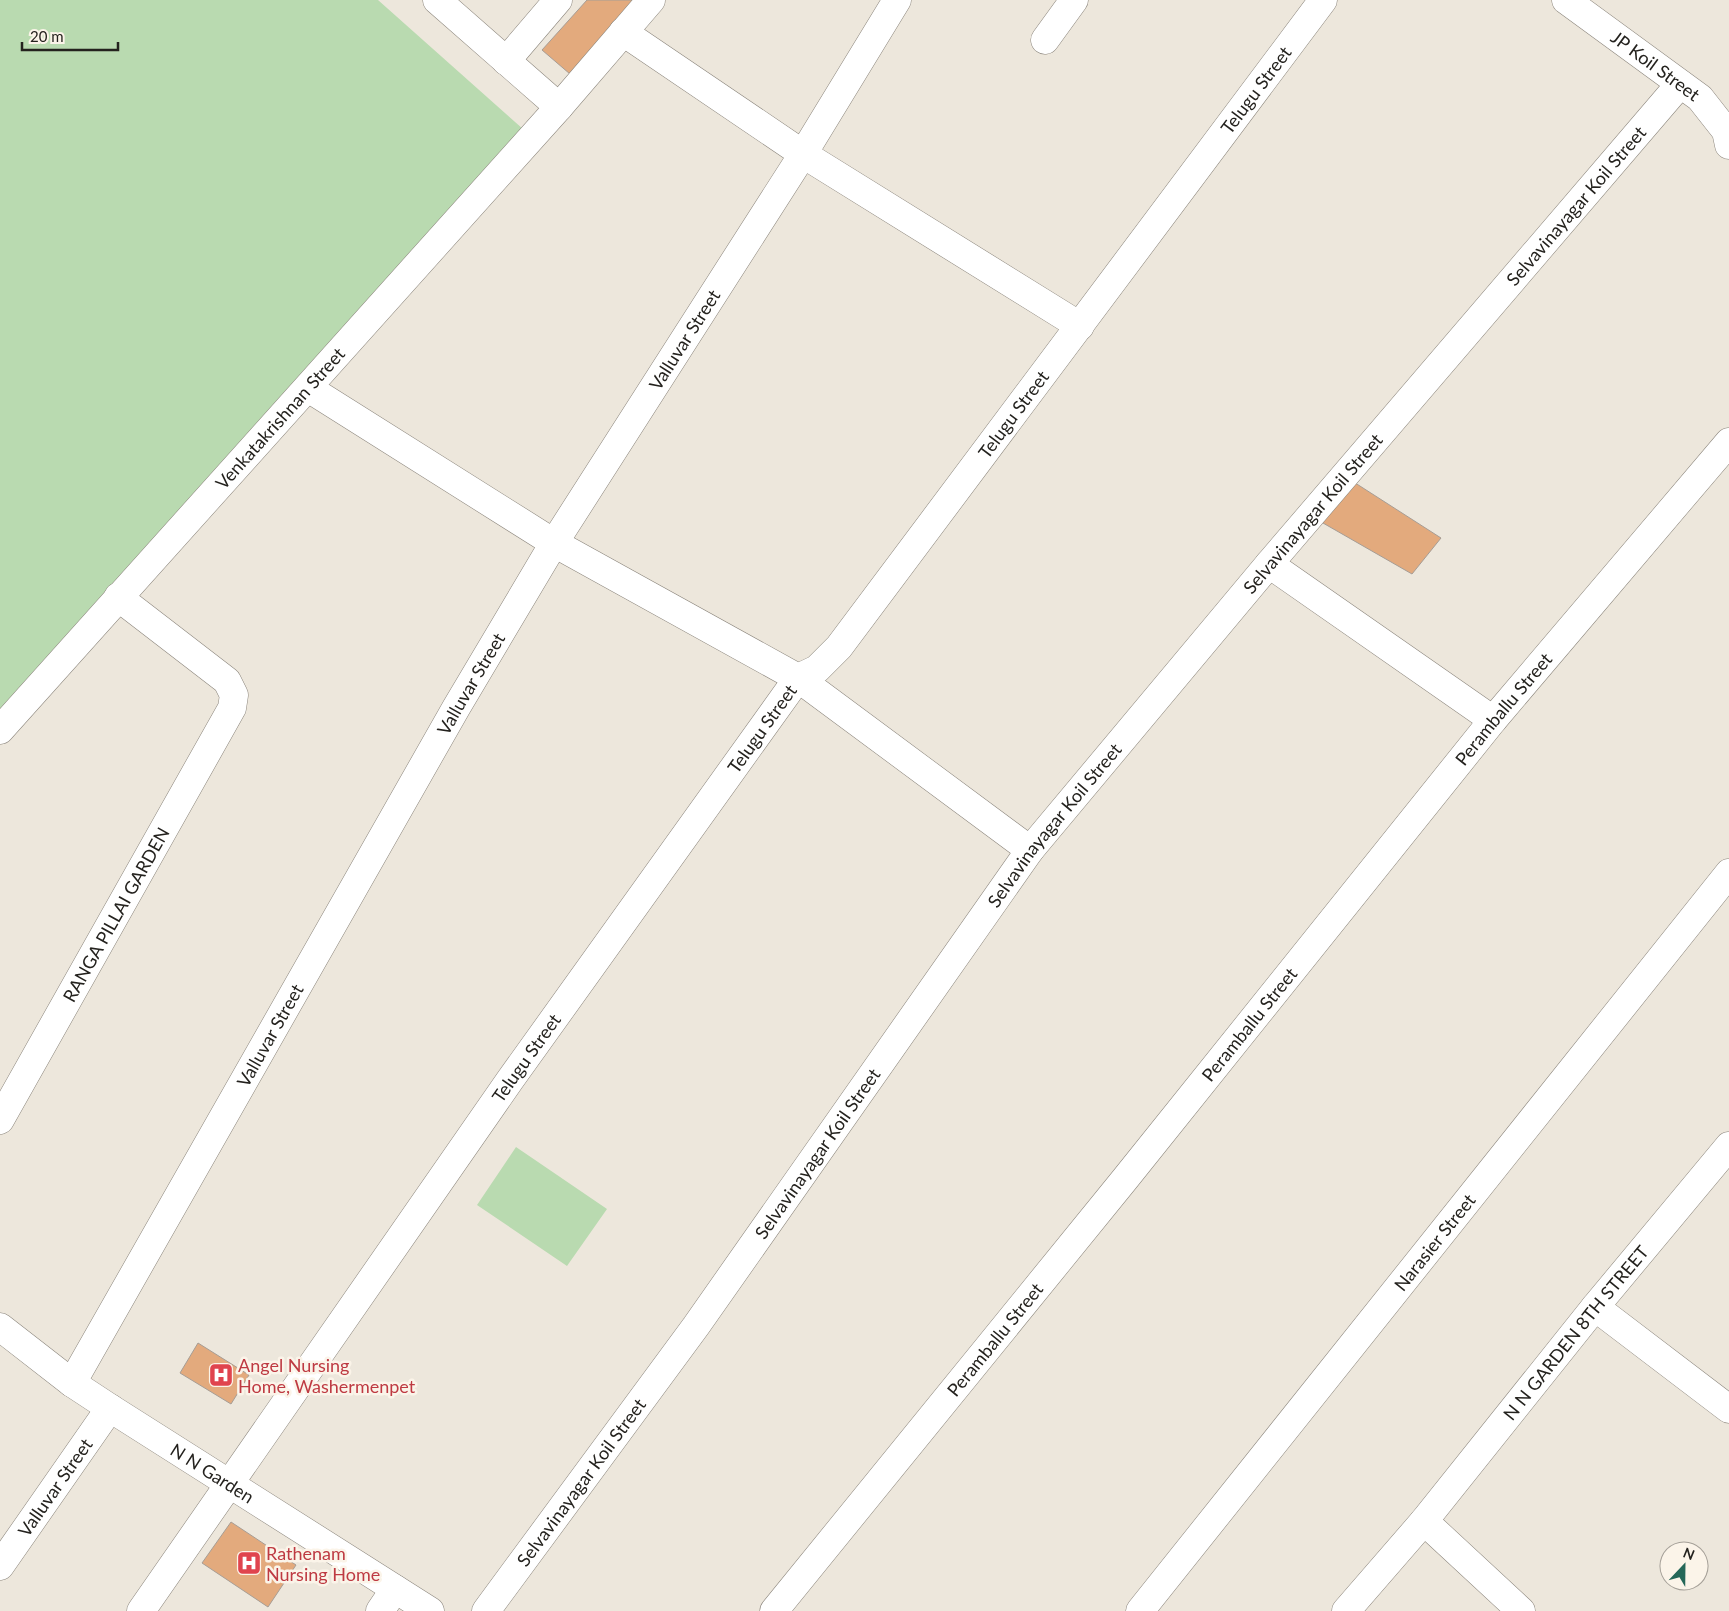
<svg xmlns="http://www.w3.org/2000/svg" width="1729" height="1611" font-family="Lato,sans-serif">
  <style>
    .green { fill: #b9dab0 }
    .building { fill: #e3aa7d; stroke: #a69d95 }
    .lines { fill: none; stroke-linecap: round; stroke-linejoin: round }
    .minor-casing { stroke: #8b857c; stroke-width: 29 }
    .minor { stroke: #fff; stroke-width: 28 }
    .labels { text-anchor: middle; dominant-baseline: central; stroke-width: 5; stroke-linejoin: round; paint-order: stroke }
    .street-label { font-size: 18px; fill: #24221e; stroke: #fbf4e9 }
    .health-label { font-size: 18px; fill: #be3a42; stroke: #fbf4e9; text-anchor: start }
  </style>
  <rect width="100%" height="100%" fill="#ede7dc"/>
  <!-- green -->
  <path class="green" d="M0,0h378l154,137 -532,597z
    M516,1147l91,62 -40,57 -90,-61z"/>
  <!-- building -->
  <path class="building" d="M587,0h61l-71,80 -35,-30z
    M1349,479l92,59 -29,36 -96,-55z
    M198,1343l51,32 -18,29 -51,-31z
    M231,1522l65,43 -28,42 -66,-44z"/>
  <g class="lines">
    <defs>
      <g id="minor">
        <path d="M437,0l122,107"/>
        <path id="s1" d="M1566,0l134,98 26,33 3,14"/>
        <path d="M623,32l180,122 277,172"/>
        <path d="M1045,40l29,-40"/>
        <path d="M506,61l52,-61"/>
        <path d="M308,388l246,155 244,135 232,172"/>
        <path d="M1269,564l224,156"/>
        <path id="s2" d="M0,730l559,-623 92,-107"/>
        <path id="s3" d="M0,1120l232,-412 2,-13 -7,-14 -109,-84"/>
        <path d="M1595,1307l134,102"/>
        <path id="s4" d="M0,1327l72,56 38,25 320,203"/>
        <path id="s5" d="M72,1383l384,-675 98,-165 249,-389 94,-154"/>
        <path d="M1424,1521l97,90"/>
        <path id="s6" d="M0,1566l110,-158"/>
        <path id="s7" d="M141,1611l369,-531 288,-402 19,-9 22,-22 484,-647"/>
        <path d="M380,1611l15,-22"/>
        <path id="s8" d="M486,1611l210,-285 334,-476 239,-286 411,-480"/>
        <path id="s9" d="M774,1611l351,-432 368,-459 236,-278"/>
        <path id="s10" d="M1140,1611l589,-738"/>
        <path id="s11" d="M1346,1611l78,-90 171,-214 134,-161"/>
      </g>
    </defs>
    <!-- minor casing -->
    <use href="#minor" class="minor-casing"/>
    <!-- minor -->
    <use href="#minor" class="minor"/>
  </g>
  <!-- icons -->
  <defs>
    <symbol id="hospital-square" viewBox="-11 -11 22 22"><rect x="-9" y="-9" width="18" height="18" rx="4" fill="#e0444e" stroke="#fbf4e9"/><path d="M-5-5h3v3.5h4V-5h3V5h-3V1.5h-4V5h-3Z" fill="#fff"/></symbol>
  </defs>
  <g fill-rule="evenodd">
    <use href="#hospital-square" x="207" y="1361" width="28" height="28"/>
    <use href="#hospital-square" x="235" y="1549" width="28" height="28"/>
  </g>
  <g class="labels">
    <!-- street labels -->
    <g class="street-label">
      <text stroke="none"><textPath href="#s1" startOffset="111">JP Koil Street</textPath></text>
      <text stroke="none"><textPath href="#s7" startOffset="1889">Telugu Street</textPath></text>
      <text stroke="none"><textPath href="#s8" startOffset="1780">Selvavinayagar Koil Street</textPath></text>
      <text stroke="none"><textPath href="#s5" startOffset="1210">Valluvar Street</textPath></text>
      <text stroke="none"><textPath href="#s7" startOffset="1484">Telugu Street</textPath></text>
      <text stroke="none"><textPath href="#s2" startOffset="419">Venkatakrishnan Street</textPath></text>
      <text stroke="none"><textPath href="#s8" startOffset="1375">Selvavinayagar Koil Street</textPath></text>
      <text stroke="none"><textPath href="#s5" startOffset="805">Valluvar Street</textPath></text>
      <text stroke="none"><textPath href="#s9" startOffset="1160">Peramballu Street</textPath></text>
      <text stroke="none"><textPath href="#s7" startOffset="1079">Telugu Street</textPath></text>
      <text stroke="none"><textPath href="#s8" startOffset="970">Selvavinayagar Koil Street</textPath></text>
      <text stroke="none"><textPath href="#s3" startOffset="236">RANGA PILLAI GARDEN</textPath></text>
      <text stroke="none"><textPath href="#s9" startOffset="755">Peramballu Street</textPath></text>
      <text stroke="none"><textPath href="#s5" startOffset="400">Valluvar Street</textPath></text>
      <text stroke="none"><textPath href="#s7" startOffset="674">Telugu Street</textPath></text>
      <text stroke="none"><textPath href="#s8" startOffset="565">Selvavinayagar Koil Street</textPath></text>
      <text stroke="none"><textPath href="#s10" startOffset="472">Narasier Street</textPath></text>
      <text stroke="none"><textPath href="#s11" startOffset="361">N N GARDEN 8TH STREET</textPath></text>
      <text stroke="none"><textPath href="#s9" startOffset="350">Peramballu Street</textPath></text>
      <text stroke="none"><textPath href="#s4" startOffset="258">N N Garden</textPath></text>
      <text stroke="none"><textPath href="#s8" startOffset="160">Selvavinayagar Koil Street</textPath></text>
      <text stroke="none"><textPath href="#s6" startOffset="96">Valluvar Street</textPath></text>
    </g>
    <!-- health labels -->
    <g class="health-label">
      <text x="238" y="1365">Angel Nursing<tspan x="238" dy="21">Home, Washermenpet</tspan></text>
      <text x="266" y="1553">Rathenam<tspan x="266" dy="21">Nursing Home</tspan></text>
    </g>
  </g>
  <!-- north arrow -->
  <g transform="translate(1684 1566) rotate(22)"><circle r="24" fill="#fbf4e9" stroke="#a5a098"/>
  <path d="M0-4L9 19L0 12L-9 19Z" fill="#246758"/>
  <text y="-8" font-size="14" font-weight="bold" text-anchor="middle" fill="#24221e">N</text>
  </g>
  <!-- scale -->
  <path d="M22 42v8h96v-8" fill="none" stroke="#24221e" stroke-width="2.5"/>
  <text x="30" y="42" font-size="15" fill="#24221e" stroke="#fbf4e9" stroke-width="4" paint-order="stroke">20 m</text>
</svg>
